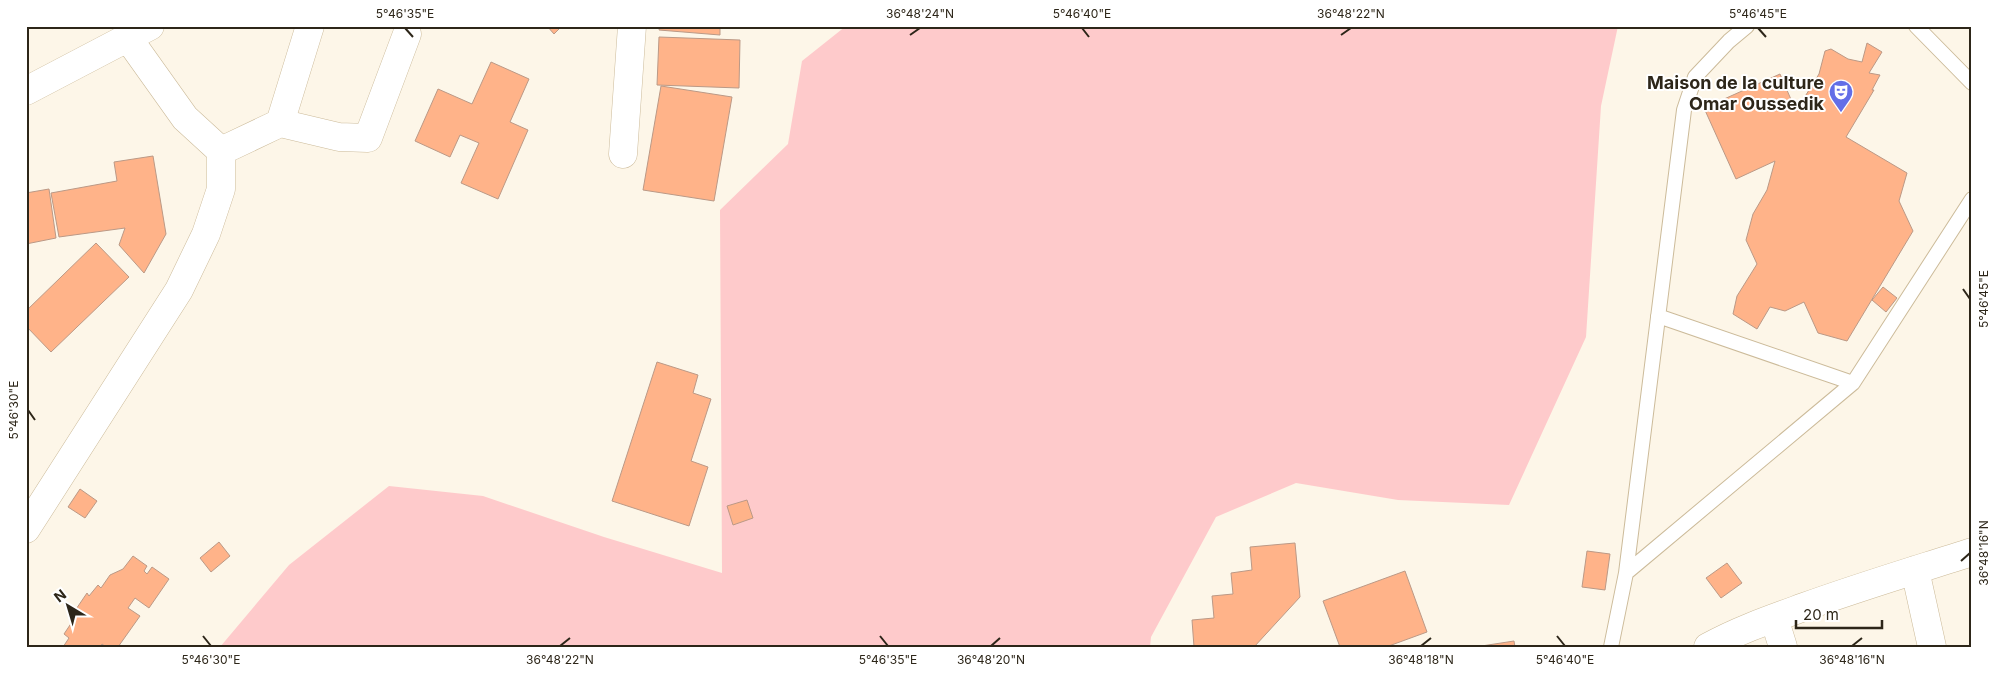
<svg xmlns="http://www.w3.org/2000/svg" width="1998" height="673" font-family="Inter,sans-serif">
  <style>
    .green { fill: #fecacb }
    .building { fill: #ffb389; stroke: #bb9986 }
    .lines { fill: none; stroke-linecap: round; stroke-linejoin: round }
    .lane-casing { stroke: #ccbb9a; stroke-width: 16 }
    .street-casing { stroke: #ccbb9a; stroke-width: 29 }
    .lane { stroke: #fff; stroke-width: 14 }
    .street { stroke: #fff; stroke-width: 28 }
    .ticks { fill: none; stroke: #2d2619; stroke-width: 2 }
    .labels { text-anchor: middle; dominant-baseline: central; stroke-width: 4; stroke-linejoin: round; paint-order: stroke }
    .poi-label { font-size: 18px; font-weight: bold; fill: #2d2619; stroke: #fff; text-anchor: end }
    .neatline { fill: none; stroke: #2d2619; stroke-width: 2 }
    .ticks-label { font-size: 12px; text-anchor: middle; fill: #2d2619 }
  </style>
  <rect width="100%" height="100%" fill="#fdf6e8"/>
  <!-- green -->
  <path class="green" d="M846,26h772l-17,80 -15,231 -77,168 -111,-5 -102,-17 -80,34 -65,120 -1,10h-930l69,-82 100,-79 94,10 121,41 118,36 -2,-363 68,-66 14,-83z"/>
  <!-- building -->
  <path class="building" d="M547,26h15l-8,8z
    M660,26h60v9l-61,-5z
    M659,37l81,3 -1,48 -82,-3z
    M1867,43l15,9 -13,21 11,2 -8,15h2l-28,47 61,36 -8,28 14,30 -66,110 -29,-8 -14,-31 -19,9 -15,-4 -13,22 -24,-15 4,-18 20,-32 -11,-24 7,-26 14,-24 8,-29 -39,18 -32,-71 76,-34 16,37 23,-37 6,-23 6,-2 17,10 14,3z
    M491,62l38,17 -19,43 18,8 -30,69 -37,-16 18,-40 -19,-8 -10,22 -35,-16 23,-52 34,15z
    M661,86l71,11 -18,104 -71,-11z
    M153,156l13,78 -22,39 -25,-28 6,-17 -66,9 -8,-44 66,-12 -3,-19z
    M49,189l7,49 -30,6v-51z
    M96,243l33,34 -78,75 -25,-26v-15z
    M1883,287l14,11 -11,14 -14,-12z
    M657,362l41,13 -5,18 18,6 -20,62 17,6 -19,59 -77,-25z
    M80,489l17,12 -12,17 -17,-11z
    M747,500l6,18 -20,7 -6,-19z
    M219,542l11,14 -19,16 -11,-14z
    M1295,543l5,54 -46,50h-60l-2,-27 22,-2 -2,-22 21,-2 -2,-21 21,-3 -2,-23z
    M1587,551l23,3 -5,36 -23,-3z
    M133,556l14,10 -3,5 3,3 5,-7 17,12 -20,29 -14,-10 -7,10 12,8 -22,31h-12l-4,-3 -2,3h-37l6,-9 -5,-4 10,-15 -4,-1 17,-25 2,3 9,-11 3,3 9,-13 13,-6z
    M1727,563l15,20 -21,15 -15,-20z
    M1405,571l22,61 -41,15h-46l-17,-46z
    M1514,641l1,6h-40z"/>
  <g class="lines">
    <defs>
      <path id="lane" d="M1916,26l56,57
        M1658,316l195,67
        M1626,573l227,-190 119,-184
        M1611,647l15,-74 58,-463 11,-33 34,-36 18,-15"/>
      <path id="street" d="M26,91l124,-65
        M280,123l59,14 29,1 39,-104
        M221,151l59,-28 30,-97
        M623,154l9,-128
        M26,529l153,-239 27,-56 15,-45v-38l-36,-33 -57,-80
        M1915,570l17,77
        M1774,618l9,29
        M1708,647c31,-17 63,-28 96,-40 55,-20 112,-37 168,-55"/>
    </defs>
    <!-- lane casing -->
    <use href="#lane" class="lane-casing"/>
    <!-- street casing -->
    <use href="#street" class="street-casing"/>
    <!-- lane -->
    <use href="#lane" class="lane"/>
    <!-- street -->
    <use href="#street" class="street"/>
  </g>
  <!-- ticks -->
  <path class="ticks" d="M405,28l8,9M1082,28l7,9M1758,28l8,9M910,35l10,-7M1341,35l10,-7M1963,289l7,10M28,410l7,10M1961,561l9,-8M203,636l8,10M880,636l8,10M1557,636l8,10M560,646l10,-8M991,646l9,-8M1421,646l10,-8M1852,646l10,-8"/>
  <!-- icons -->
  <defs>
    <symbol id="theatre-pin" viewBox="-11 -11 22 30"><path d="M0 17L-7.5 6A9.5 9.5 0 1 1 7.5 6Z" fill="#636ee7" stroke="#fff"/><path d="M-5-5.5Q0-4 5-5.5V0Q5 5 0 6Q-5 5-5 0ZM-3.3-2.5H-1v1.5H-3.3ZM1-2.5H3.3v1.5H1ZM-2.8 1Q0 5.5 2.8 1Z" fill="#fff"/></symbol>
  </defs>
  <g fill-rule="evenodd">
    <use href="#theatre-pin" x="1827" y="78" width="28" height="38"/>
  </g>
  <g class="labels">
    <!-- poi labels -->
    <g class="poi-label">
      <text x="1824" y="82">Maison de la culture<tspan x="1824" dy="21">Omar Oussedik</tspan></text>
    </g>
  </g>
  <!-- border -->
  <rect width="1998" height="673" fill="none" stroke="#ffffff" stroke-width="55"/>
  <!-- north arrow -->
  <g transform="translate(68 606) rotate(322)" stroke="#ffffff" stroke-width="4" paint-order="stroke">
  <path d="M0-4L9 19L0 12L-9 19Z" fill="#2d2619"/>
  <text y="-8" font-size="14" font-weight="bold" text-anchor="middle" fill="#2d2619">N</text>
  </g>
  <!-- scale -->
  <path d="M1796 620v8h86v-8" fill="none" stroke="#2d2619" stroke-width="2.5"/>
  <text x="1803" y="620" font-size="15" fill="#2d2619" stroke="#ffffff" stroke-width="4" paint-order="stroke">20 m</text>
  <rect x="28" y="28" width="1942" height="618" class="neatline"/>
  <g class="ticks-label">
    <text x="405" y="18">5°46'35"E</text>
    <text x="920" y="18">36°48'24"N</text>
    <text x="1082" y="18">5°46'40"E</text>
    <text x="1351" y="18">36°48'22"N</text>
    <text x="1758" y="18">5°46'45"E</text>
    <text transform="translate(1984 299) rotate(-90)" y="4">5°46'45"E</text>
    <text transform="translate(14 410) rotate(-90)" y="4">5°46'30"E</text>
    <text transform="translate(1984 553) rotate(-90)" y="4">36°48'16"N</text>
    <text x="211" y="664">5°46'30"E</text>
    <text x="560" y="664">36°48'22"N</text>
    <text x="888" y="664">5°46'35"E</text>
    <text x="991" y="664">36°48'20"N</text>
    <text x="1421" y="664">36°48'18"N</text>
    <text x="1565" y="664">5°46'40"E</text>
    <text x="1852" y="664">36°48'16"N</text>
  </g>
</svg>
